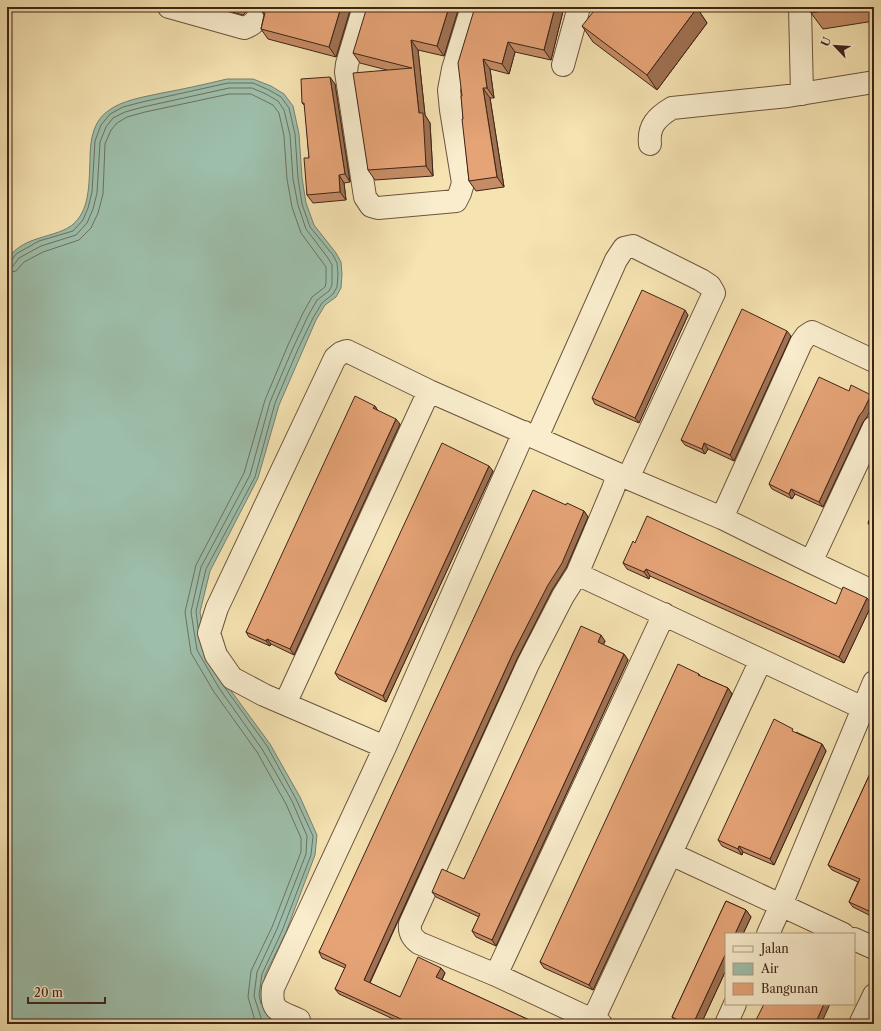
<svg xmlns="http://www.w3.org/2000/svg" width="881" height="1031" font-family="'Libre Caslon Text',serif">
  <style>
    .water { fill: #9dbeaa; stroke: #778070 }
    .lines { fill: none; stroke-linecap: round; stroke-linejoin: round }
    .shore { stroke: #6e7161; stroke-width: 1 }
    .minor-casing { stroke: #6c543e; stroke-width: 24 }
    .minor { stroke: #f9edcd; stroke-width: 22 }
    .wall { fill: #c58c65; stroke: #3e2418 }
    .shaded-wall { fill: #a07253; stroke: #3e2418 }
    .building { fill: #e5a376; stroke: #3e2418 }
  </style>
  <rect width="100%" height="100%" fill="#f6e3b2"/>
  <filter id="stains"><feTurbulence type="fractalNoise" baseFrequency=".005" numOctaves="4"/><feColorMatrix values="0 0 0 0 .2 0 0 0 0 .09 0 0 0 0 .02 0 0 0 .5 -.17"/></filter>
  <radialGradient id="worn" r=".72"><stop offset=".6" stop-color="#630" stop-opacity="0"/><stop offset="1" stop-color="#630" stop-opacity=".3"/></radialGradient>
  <!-- water -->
  <path class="water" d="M227,79h26l18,7 13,8 9,12 6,28 3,44 4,25 8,22 22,28 5,9 1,12 -1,14 -5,9 -11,8 -9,15 -37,85 -21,73 -48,93 -10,41 5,34 21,38 44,60 30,53 17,38 -2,20 -29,77 -21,43 -2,20 9,29h-265v-764c17,-28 56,-20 71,-41 12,-15 11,-40 12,-58 0,-18 2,-39 18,-50 14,-11 36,-14 54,-18 22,-4 44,-9 65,-14z"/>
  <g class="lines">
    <!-- shore -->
    <path class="shore" d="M7,262l4,-1 5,-7 23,-13 34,-10 10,-11 5,-12 4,-16 3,-51 6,-16 9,-11 13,-7 19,-5 86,-19h25l16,7 12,7 8,11 6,26 3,44 4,26 8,23 23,28 4,8 1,11 -1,13 -4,7 -11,9 -9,15 -15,31 -23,54 -20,74 -49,92 -10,42 2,17
      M7,267l6,-1 6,-8 22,-12 35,-11 11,-12 6,-14 4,-16 3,-51 6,-15 7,-9 12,-6 18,-5 86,-19h23l14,6 12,7 6,9 6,25 3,44 5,26 8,24 22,29 4,7v20l-3,6 -12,9 -9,16 -15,32 -23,54 -20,73 -49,92 -10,45 6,38 22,38 43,61 30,52 15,35 -1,18 -29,75 -20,43 -3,24 9,28
      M7,273l9,-2 8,-9 19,-10 36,-12 12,-12 7,-15 5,-19 2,-50 6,-14 6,-7 10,-6 18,-5 84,-18h22l22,11 6,8 5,23 3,43 5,28 9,26 25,34v16l-1,4 -13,10 -9,16 -15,32 -23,55 -21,73 -48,92 -11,47 6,41 23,39 43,60 29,52 15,34v14l-29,75 -21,44 -3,26 8,27
      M223,685l44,61 29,53 17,37 -2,19 -29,76 -20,43 -3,21 2,9"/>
    <defs>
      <path id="minor" d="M169,7l75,21c12,-4 14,-10 17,-21
        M364,7l-17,57 -1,8 19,125 6,9 7,2 78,-7 4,-8 3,-10 -12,-73 -2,-20 4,-21 19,-62
        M800,7l2,87
        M563,65l16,-58
        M650,144c-2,-18 7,-27 22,-36l116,-12 86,-14
        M537,437l79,-177 8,-12 9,-2 68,34 9,6 4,7 -86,185
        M722,518l79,-175 5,-7 6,-4 62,29
        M811,562l63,-135
        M577,574l184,86
        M285,704l144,-313
        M385,747l-121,-52 -32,-17 -16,-23 -7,-22 8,-25 118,-250 6,-5 6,-2 82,40 189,83 104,44 89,44 63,30
        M671,854l172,80
        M768,934l13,-29 93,-223
        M854,939l20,9
        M496,975l168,-361
        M299,1020c-19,-9 -29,-8 -26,-32l112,-241 139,-315
        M593,1020l168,-360 102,48
        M601,1024l-105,-49 -77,-32c-7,-5 -10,-10 -9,-19l118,-260 35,-68 14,-22 36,-85 5,-15
        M726,1024l9,-20
        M860,1024l14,-29"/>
    </defs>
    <!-- minor casing -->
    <use href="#minor" class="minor-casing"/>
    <!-- minor -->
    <use href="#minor" class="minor"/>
  </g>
  <!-- wall -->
  <path class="wall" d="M215,7h33l-2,5 -3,3z
    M264,7h87l-15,50 -68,-18 -7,-10 3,-14 -2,-3z
    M459,7l-15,49 -26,-6 7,65 5,8 3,53 -58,4 -7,-10 19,-100 -27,-7 -7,-10z
    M475,7h89l-13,53 -36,-8 -6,22 -19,-5 4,29h-4l14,89 -28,4 -7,-10 -6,-62 -1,-23z
    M811,7h63v14l-51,8 -12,-16z
    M697,8l10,15 -50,67 -64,-48 -11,-16z
    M335,84l15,98 -6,1 2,17 -33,3 -6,-8 2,-37 -4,-52 -3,-3z
    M688,315l-49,108 -44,-19 -3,-6z
    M791,336l-57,125 -26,-12 -3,5 -20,-9 -4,-5z
    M375,406l3,5 22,13 -106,231 -23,-11 -1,2 -21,-9 -3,-5z
    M867,417l-4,5 -40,85 -28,-13 -3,5 -20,-10 -3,-5z
    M493,471l-107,231 -47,-23 -4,-6z
    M566,505l18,6 4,6 -22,51 -14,22 -35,69 -147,324 30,14 41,-29 4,5 -3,7 96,44h-134l-65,-30 -4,-5 10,-21 -23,-10 -3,-6z
    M874,510v20l-2,-1 -4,-6z
    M635,543l201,61h36l-28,59 -194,-87 -1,3 -22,-10 -4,-6z
    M605,641l-2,4 21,9 4,6 -132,286 -20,-9 -4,-6 7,-14 -43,-20 -4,-5 32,-13z
    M699,674l1,2 28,12 4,6 -139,296 -49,-22 -4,-6z
    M796,732l26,12 4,7 -52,114 -31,-13 -1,3 -20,-9 -4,-6z
    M874,765l-1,152 -20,-10 -4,-5 9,-20 -26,-12 -4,-5z
    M726,901l20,9 5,7 -8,17h-17v36l-25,54h-24l-5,-7z"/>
  <!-- shaded-wall -->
  <path class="shaded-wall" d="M243,7h5l-2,5z
    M341,7h10l-15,50 -7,-10z
    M449,7h10l-15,49 -7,-10z
    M555,7h9l-13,53 -7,-10z
    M697,8l10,15 -50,67 -10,-15z
    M411,40l7,10 7,65 5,8 3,53 -7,-10 -7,-53z
    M508,42l7,10 -6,22 -7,-10z
    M483,59l7,10 4,29 -7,-10z
    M330,77l5,7 15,98 -5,-8z
    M483,88l7,10 14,89 -7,-10z
    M339,175l5,8 2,17 -6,-8z
    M685,310l3,5 -49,108 -4,-5z
    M787,331l4,5 -57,125 -4,-6z
    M871,395l3,4v3l-7,15 -4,5 -40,85 -4,-5 40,-86z
    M375,406l3,5 -5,-3z
    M396,419l4,5 -106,231 -4,-6z
    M704,443l4,6 -3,5 -3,-5z
    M489,466l4,5 -107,231 -3,-6z
    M791,489l4,5 -3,5 -3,-5z
    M584,511l4,6 -22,51 -14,22 -35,69 -149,327 -4,-6 149,-327z
    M646,569l4,7 -1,3 -5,-7z
    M867,598l5,6 -28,59 -5,-6z
    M601,635l4,6 -3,7 -4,-6z
    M267,639l4,5 -1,2 -4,-5z
    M624,654l4,6 -132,286 -4,-6z
    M728,688l4,6 -139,296 -4,-5z
    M822,744l4,7 -52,114 -4,-6z
    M739,846l4,6 -1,3 -4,-6z
    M874,900v14l-1,3 -4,-6z
    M746,910l5,7 -8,17h-8z
    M726,953v17l-25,54h-8z
    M441,968l4,5 -5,10 -4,-6z
    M824,1004h6l-9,20h-6z"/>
  <!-- building -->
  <path class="building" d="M264,7h77l-12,40 -68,-18 4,-16 -3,-1z
    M367,7h82l-12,39 -26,-6 8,73h4l3,53 -58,4 -15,-97 59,-5 -59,-15z
    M475,7h80l-11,43 -36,-8 -6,22 -19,-5 4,29h-4l14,89 -28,4 -7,-62h1l-2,-23h1l-4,-33z
    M597,7h98l2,1 -50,67 -65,-49z
    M811,7h35l-35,6z
    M330,77l15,97 -6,1 1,17 -33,3 -3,-37h5l-5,-55h-2l-1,-24z
    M642,290l43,20 -50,108 -43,-20z
    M742,309l45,22 -57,124 -26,-12 -2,6 -21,-9z
    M819,377l30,14 2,-6 20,10 -8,16 -4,5 -40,86 -28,-13 -2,5 -20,-10z
    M355,396l20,10 -2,2 23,11 -106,230 -23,-10 -1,2 -20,-9z
    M442,443l47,23 -106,230 -48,-23z
    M533,490l33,15 1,-2 17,8 -22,52 -14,22 -35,68 -149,327 36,17 18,-40 23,11 -5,9 102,47h-126l-77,-35 11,-24 -27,-13z
    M874,510v16l-6,-3z
    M647,516l189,88 7,-17 24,11 -28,59 -193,-88 -2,3 -21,-9 10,-22 2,2z
    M581,626l20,9 -3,7 26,12 -132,286 -20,-9 8,-17 -48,-22 10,-23 22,10z
    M678,664l21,10 -1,1 30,13 -139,297 -49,-23z
    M774,719l19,10 -1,2 30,13 -52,115 -31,-13 -1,3 -20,-9z
    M874,765v135l-5,11 -20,-9 11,-23 -32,-14z
    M726,901l20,9 -11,24h-9v19l-33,71h-7l-14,-7z
    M764,1004h60l-9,20h-61z"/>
  <!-- margin -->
  <rect width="881" height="1031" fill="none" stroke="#f6e3b2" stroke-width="24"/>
  <rect x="8" y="8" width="865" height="1015" fill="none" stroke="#3e2418" stroke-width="2"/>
  <rect x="12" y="12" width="857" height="1007" fill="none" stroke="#3e2418"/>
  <!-- legend -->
  <rect x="725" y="933" width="130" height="72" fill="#f9edcd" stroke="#ae9d85"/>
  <rect x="733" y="946" width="20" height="6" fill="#f9edcd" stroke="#ae9d85"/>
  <text x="761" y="953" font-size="12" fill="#3e2418">Jalan</text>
  <rect x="733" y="963" width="20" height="12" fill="#9dbeaa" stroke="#ae9d85"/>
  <text x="761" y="973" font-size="12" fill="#3e2418">Air</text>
  <rect x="733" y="983" width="20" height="12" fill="#e5a376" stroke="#ae9d85"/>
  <text x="761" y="993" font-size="12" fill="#3e2418">Bangunan</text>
  <!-- north arrow -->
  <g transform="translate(835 46) rotate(295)" stroke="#f9edcd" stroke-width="3" paint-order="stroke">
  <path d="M0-3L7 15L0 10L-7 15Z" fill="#3e2418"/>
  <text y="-6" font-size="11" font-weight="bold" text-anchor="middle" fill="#3e2418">U</text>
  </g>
  <!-- scale -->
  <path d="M28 997v6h77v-6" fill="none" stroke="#3e2418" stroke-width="2"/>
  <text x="34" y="997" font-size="12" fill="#3e2418" stroke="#f9edcd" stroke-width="3" paint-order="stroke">20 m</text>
  <rect width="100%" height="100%" filter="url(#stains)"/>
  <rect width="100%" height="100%" fill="url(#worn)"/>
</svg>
